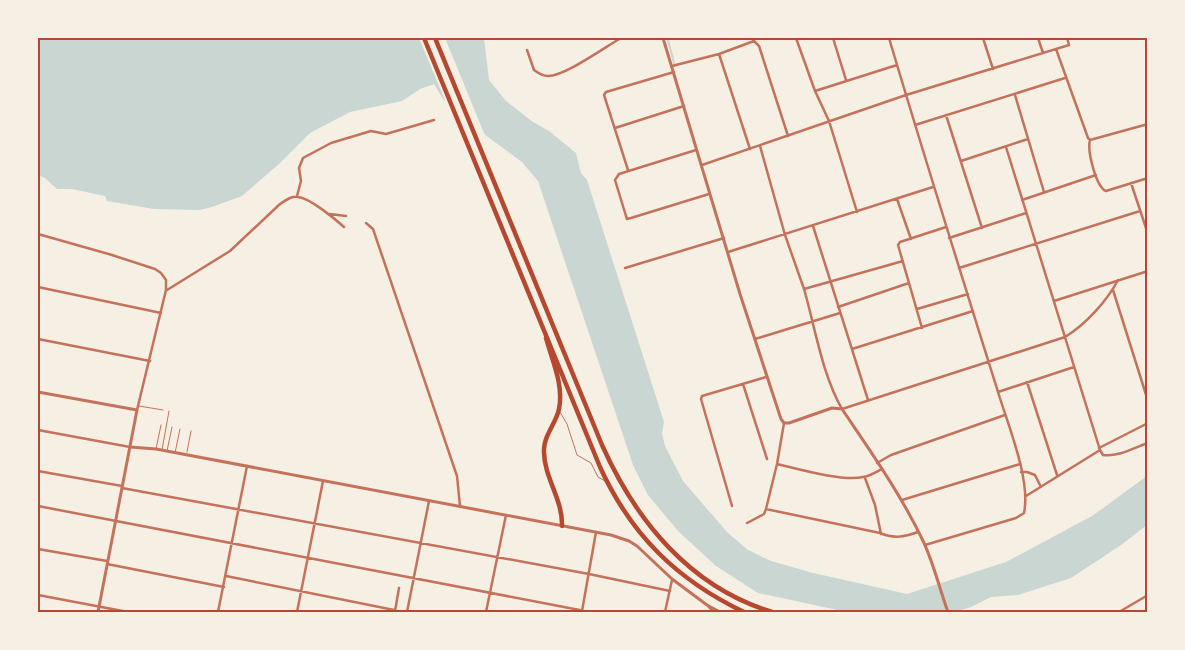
<svg xmlns="http://www.w3.org/2000/svg" width="1185" height="650" font-family="Raleway,sans-serif">
  <style>
    .water { fill: #c9d6d2 }
    .pier { fill: #f6efe4 }
    .lines { fill: none; stroke-linecap: round; stroke-linejoin: round }
    .stream { stroke: #c9d6d2; stroke-width: 2 }
    .service { stroke: #c5725c; stroke-width: 1 }
    .minor { stroke: #c5725c; stroke-width: 2.5 }
    .tertiary { stroke: #c5725c; stroke-width: 3 }
    .motorway { stroke: #b5482f; stroke-width: 4.5 }
    .neatline { fill: none; stroke: #b5482f; stroke-width: 2 }
  </style>
  <rect width="100%" height="100%" fill="#f6efe4"/>
  <!-- water -->
  <path class="water" d="M38,38h446l5,42 17,21 27,21 16,9 27,22 5,20 6,7 77,242 -2,11 3,13 18,35 44,51 21,18 23,11 42,12 94,21 99,-32 86,-46 55,-40v49l-26,20 -50,33 -53,17 -27,2 -20,10 -16,5h-108l-89,-19 -42,-27 -38,-35 -30,-36 -15,-30 -95,-284 -16,-19 -38,-28 -1,-3 -40,-32 -9,-15 -14,5 -18,12 -52,11 -40,21 -31,31 -37,32 -30,11 -12,3 -46,-1 -47,-8 -2,-5 -33,-7h-15l-12,-11 -7,-3z"/>
  <!-- pier -->
  <path class="pier" d="M419,38h26l41,100 -39,-33z"/>
  <g class="lines">
    <!-- stream -->
    <path class="stream" d="M668,40l6,23"/>
    <!-- service -->
    <path class="service" d="M139,406l24,4
      M560,412l7,12 10,31 14,8 7,14 7,4
      M156,449l5,-24
      M162,450l7,-39
      M167,451l5,-24
      M187,452l4,-21
      M175,453l5,-24"/>
    <!-- minor -->
    <path class="minor" d="M796,38l19,53 14,30 28,91
      M833,38l13,42
      M889,38c35,118 72,236 109,354 10,33 33,88 26,121l-8,5 -91,27
      M983,38l10,31
      M1038,38l5,15
      M754,41l5,5 29,90
      M1056,49l32,89 2,2
      M527,50l7,20c4,3 9,6 14,6 17,0 57,-29 73,-38
      M719,54l31,95
      M672,66l47,-12 35,-13 -2,-3
      M815,91l82,-26
      M1015,95l29,97
      M946,115l36,113
      M1148,124l-58,16c-3,11 6,47 16,51l42,-13
      M915,125l150,-47
      M615,128l69,-22
      M760,146l25,89 19,54 99,-28
      M1006,147l94,303 3,5c16,2 30,-7 45,-12
      M696,150l-77,24 -4,6 11,36 1,3 4,-1 78,-24
      M961,161l67,-22
      M702,165l204,-70 163,-50 -2,-7
      M628,170l-24,-75 2,-3 68,-20
      M1131,183l17,51
      M297,196l4,-15 -2,-13 4,-10 28,-15 40,-12 15,3 48,-14
      M897,199l14,40
      M1022,200l74,-25
      M330,214l16,2
      M366,223l7,6 84,247 3,30
      M813,226l55,174
      M38,234l74,21 43,14 6,4 5,7v10l-29,120
      M949,238l77,-25
      M728,252l205,-65
      M625,268l99,-30
      M959,268l181,-57
      M38,287l123,26
      M804,289c11,38 18,85 38,120l223,-72c20,-12 42,-36 53,-57
      M167,290l63,-39 50,-47c6,-4 11,-8 18,-7 12,1 37,22 46,30
      M1113,290l35,111
      M1054,301l94,-30
      M838,307l71,-24
      M917,309l51,-15
      M922,328l-24,-83 2,-3 46,-15
      M38,339l112,22
      M755,339l85,-26
      M852,349l121,-38
      M1027,382l30,93
      M743,384l24,75
      M998,392l76,-25
      M38,430l92,17
      M1099,448l49,-25
      M877,463l14,-8 114,-40
      M777,464c21,5 66,18 86,13 7,-1 13,-5 19,-8
      M38,471l84,15
      M1021,472h6l8,3 6,12
      M865,478l10,27 6,29
      M122,488l467,86 81,17
      M1026,496l74,-46
      M902,500l118,-36
      M38,506l552,106
      M732,506l-31,-107 1,-3 64,-19
      M766,509l114,24c14,6 24,4 38,-1
      M747,523l17,-9 2,-5 11,-45 7,-41
      M38,549l69,12
      M107,564l117,23
      M226,576l178,36
      M38,595l90,17
      M708,606l6,6
      M395,611l4,-23
      M582,611l14,-79
      M218,612l29,-146
      M297,612l26,-131
      M407,612l22,-111
      M486,612l20,-97
      M665,612l7,-32
      M1119,612l29,-17"/>
    <!-- tertiary -->
    <path class="tertiary" d="M663,38l77,256 41,125 3,4h5l43,-15 10,1c29,43 60,87 82,134 10,22 16,47 24,69
      M38,392l99,18 -39,202
      M130,447l26,2 455,86 18,6 8,5 35,33 35,26 13,7"/>
    <!-- motorway -->
    <path class="motorway" d="M424,38l176,429c31,68 77,113 144,145
      M435,38l167,407c34,76 88,142 170,167
      M546,338c6,22 18,47 13,71 -3,15 -16,27 -15,43 0,25 19,48 18,74"/>
  </g>
  <!-- border -->
  <rect width="1185" height="650" fill="none" stroke="#f6efe4" stroke-width="78"/>
  <rect x="39" y="39" width="1107" height="572" class="neatline"/>
</svg>
